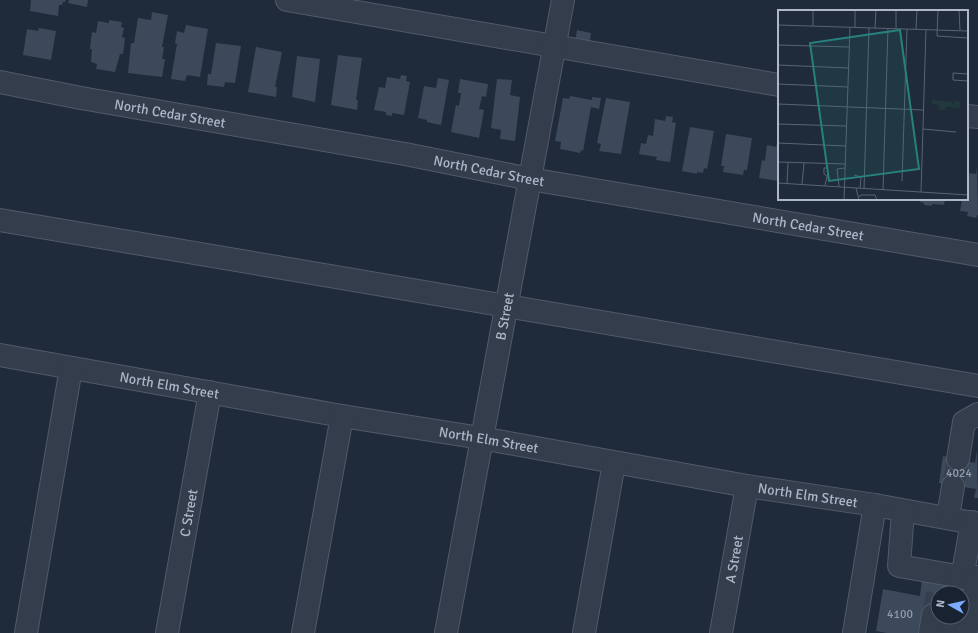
<svg xmlns="http://www.w3.org/2000/svg" width="978" height="633" font-family="Signika,sans-serif">
  <style>
    .building { fill: #3b495b }
    .lines { fill: none; stroke-linecap: round; stroke-linejoin: round }
    .minor-tunnel { stroke: #344050; stroke-width: 22; stroke-dasharray: 22 11; stroke-linecap: butt }
    .minor-casing { stroke: #515a69; stroke-width: 24 }
    .minor { stroke: #333d4c; stroke-width: 22 }
    .labels { text-anchor: middle; dominant-baseline: central; stroke-width: 4; stroke-linejoin: round; paint-order: stroke }
    .number-label { font-size: 12px; fill: #919cad }
    .street-label { font-size: 14px; fill: #aeb7c8; stroke: #192230 }
    .inset-road { fill: none; stroke: #586373; stroke-width: 1 }
    .view { fill: #27807c; fill-opacity: 0.15; stroke: #27807c; stroke-width: 2 }
    .inset-edge { fill: none; stroke: #aeb7c8; stroke-width: 2 }
  </style>
  <rect width="100%" height="100%" fill="#1f2b3b"/>
  <!-- building -->
  <path class="building" d="M31,0h35l-1,2h-2l-1,3h-3l-1,11 -28,-5z
    M69,0h19l-1,7 -19,-4z
    M152,12l16,3 -6,32h2l-2,12h3l-3,18 -34,-4 3,-30h3l4,-25 13,2z
    M109,20l13,2 -1,5 3,1 -2,9 3,1 -2,16h-3l-5,18 -19,-3 1,-5 -6,-2 1,-13h-2l2,-17 4,1 2,-12 11,2z
    M186,25l22,4 -8,48 -13,-2 -2,6 -14,-2 6,-35 -2,-1 2,-12 7,2z
    M39,28l17,3 -5,29 -28,-5 4,-26 11,2z
    M577,30l14,3 -2,15 -15,-2z
    M216,43l25,3 -6,37 -10,-1 -1,5 -17,-2 1,-11h3z
    M256,47l26,5 -7,35h2l-1,10 -28,-5z
    M338,55l24,3 -6,42h2l-1,10 -26,-5z
    M297,56l23,3 -5,43 -23,-5z
    M401,75l6,1 -1,5 4,1 -6,33 -12,-2v3l-6,-1v-3l-12,-2 5,-23 6,1 2,-11 13,2z
    M438,78l11,2 -8,45 -14,-3v-2l-9,-2 6,-32 12,2z
    M460,79l28,5 -2,13 -4,-1 -3,13 5,1 -5,28 -28,-6 5,-27 3,1 2,-13h-3z
    M497,79l15,1 -2,15 10,2 -5,44 -15,-2 1,-9 -10,-2z
    M570,96l22,4v-3l9,1 -2,11 -8,-2 -8,44 -2,-1 -1,3 -20,-4 1,-7 -6,-1 8,-43 6,1z
    M606,98l24,4 -9,52 -22,-3 2,-7 -4,-1z
    M666,116l7,1 -1,5 4,1 -6,39 -14,-2 1,-3 -18,-3 2,-11 5,1 2,-9 5,1 2,-17 10,2z
    M690,127l24,4 -7,38 -3,-1 -1,5 -6,-1v2l-15,-3z
    M726,134l26,4 -5,32h-3l-1,5 -20,-3 1,-6h-3z
    M777,143l2,1v37l-20,-3 3,-18 3,1 2,-16 9,2z
    M977,167l1,47 -2,4 -9,-2 1,-4 -8,-1 2,-12h5v-26l9,1z
    M920,199h25l-1,6 -12,-1v2l-8,-1v-2l-4,-1z
    M977,450l1,48h-4l2,-9 -37,-6 4,-27 32,7z
    M922,580l48,10 -8,27v-24h-24v23l-16,-3 -4,20h-31l-11,-2 7,-42 37,7z"/>
  <g class="lines">
    <!-- minor-tunnel -->
    <path class="minor-tunnel" d="M953,486l5,-27
      M955,593l1,-6
      M933,615l6,-31"/>
    <defs>
      <g id="minor">
        <path d="M287,0l492,85"/>
        <path id="s1" d="M0,82l81,16 324,56 125,25 448,76"/>
        <path d="M967,116l11,1"/>
        <path d="M0,220l978,166"/>
        <path id="s2" d="M0,355l342,61 139,22 266,48 128,19 103,19"/>
        <path d="M958,459l6,-37 14,-8"/>
        <path d="M903,511l-4,55 75,13 4,-2"/>
        <path d="M948,517l5,-31"/>
        <path d="M962,578l10,-56"/>
        <path d="M26,633l45,-265"/>
        <path id="s3" d="M167,633l43,-241"/>
        <path d="M303,633l39,-217"/>
        <path id="s4" d="M446,633l117,-633"/>
        <path d="M584,633l30,-170"/>
        <path id="s5" d="M721,633l26,-147"/>
        <path d="M854,633l21,-128"/>
        <path d="M930,633l3,-18"/>
        <path d="M948,633l2,-14"/>
        <path d="M966,633l11,-55"/>
      </g>
    </defs>
    <!-- minor casing -->
    <use href="#minor" class="minor-casing"/>
    <!-- minor -->
    <use href="#minor" class="minor"/>
  </g>
  <g class="labels">
    <!-- number labels -->
    <g class="number-label">
      <text x="959" y="473">4024</text>
      <text x="900" y="614">4100</text>
    </g>
    <!-- street labels -->
    <g class="street-label">
      <text stroke="none"><textPath href="#s1" startOffset="173">North Cedar Street</textPath></text>
      <text stroke="none"><textPath href="#s1" startOffset="497">North Cedar Street</textPath></text>
      <text stroke="none"><textPath href="#s1" startOffset="821">North Cedar Street</textPath></text>
      <text stroke="none"><textPath href="#s4" startOffset="322">B Street</textPath></text>
      <text stroke="none"><textPath href="#s2" startOffset="172">North Elm Street</textPath></text>
      <text stroke="none"><textPath href="#s2" startOffset="496">North Elm Street</textPath></text>
      <text stroke="none"><textPath href="#s2" startOffset="820">North Elm Street</textPath></text>
      <text stroke="none"><textPath href="#s3" startOffset="122">C Street</textPath></text>
      <text stroke="none"><textPath href="#s5" startOffset="75">A Street</textPath></text>
    </g>
  </g>
  <!-- overview -->
  <g transform="translate(778 10)">
    <rect width="190" height="190" fill="#1f2b3b"/>
    <path d="M154,90l20,2 1,3 2,-4 5,1v6l-14,-1 -1,3h-6v-5l-7,-1z" fill="#21393c"/>
    <path class="inset-road" d="M77,0v17M160,0l-1,26 31,2M181,0l1,20M0,15l190,6M35,16v-16M97,18l1,-18M118,18v-18M138,19l1,-19M0,35l71,2M0,55l70,3M190,64l-15,-1v7l15,1M0,74l70,3M0,94l145,6M0,114l68,2M145,119l33,3M0,133l68,3M0,152l68,2M76,165l7,2 -1,12M124,171l5,-152M0,173l190,12M9,174l1,-21M24,174l2,-21M47,176l2,-10 -3,-2v-6h3M61,176l-2,-17 8,-1M78,178l3,12M86,179l5,-161M105,180l5,-162M143,182l5,-163M81,187l2,-2h14l2,5M66,190l6,-173"/>
    <path class="view" d="M122,20l19,139 -90,12 -19,-138z"/>
    <rect width="190" height="190" class="inset-edge"/>
  </g>
  <!-- north arrow -->
  <g transform="translate(950 605) rotate(278)"><circle r="19" fill="#192230" stroke="#555e6d"/>
  <path d="M0-3L7 15L0 10L-7 15Z" fill="#7cacff"/>
  <text y="-6" font-size="11" font-weight="bold" text-anchor="middle" fill="#aeb7c8">N</text>
  </g>
</svg>
